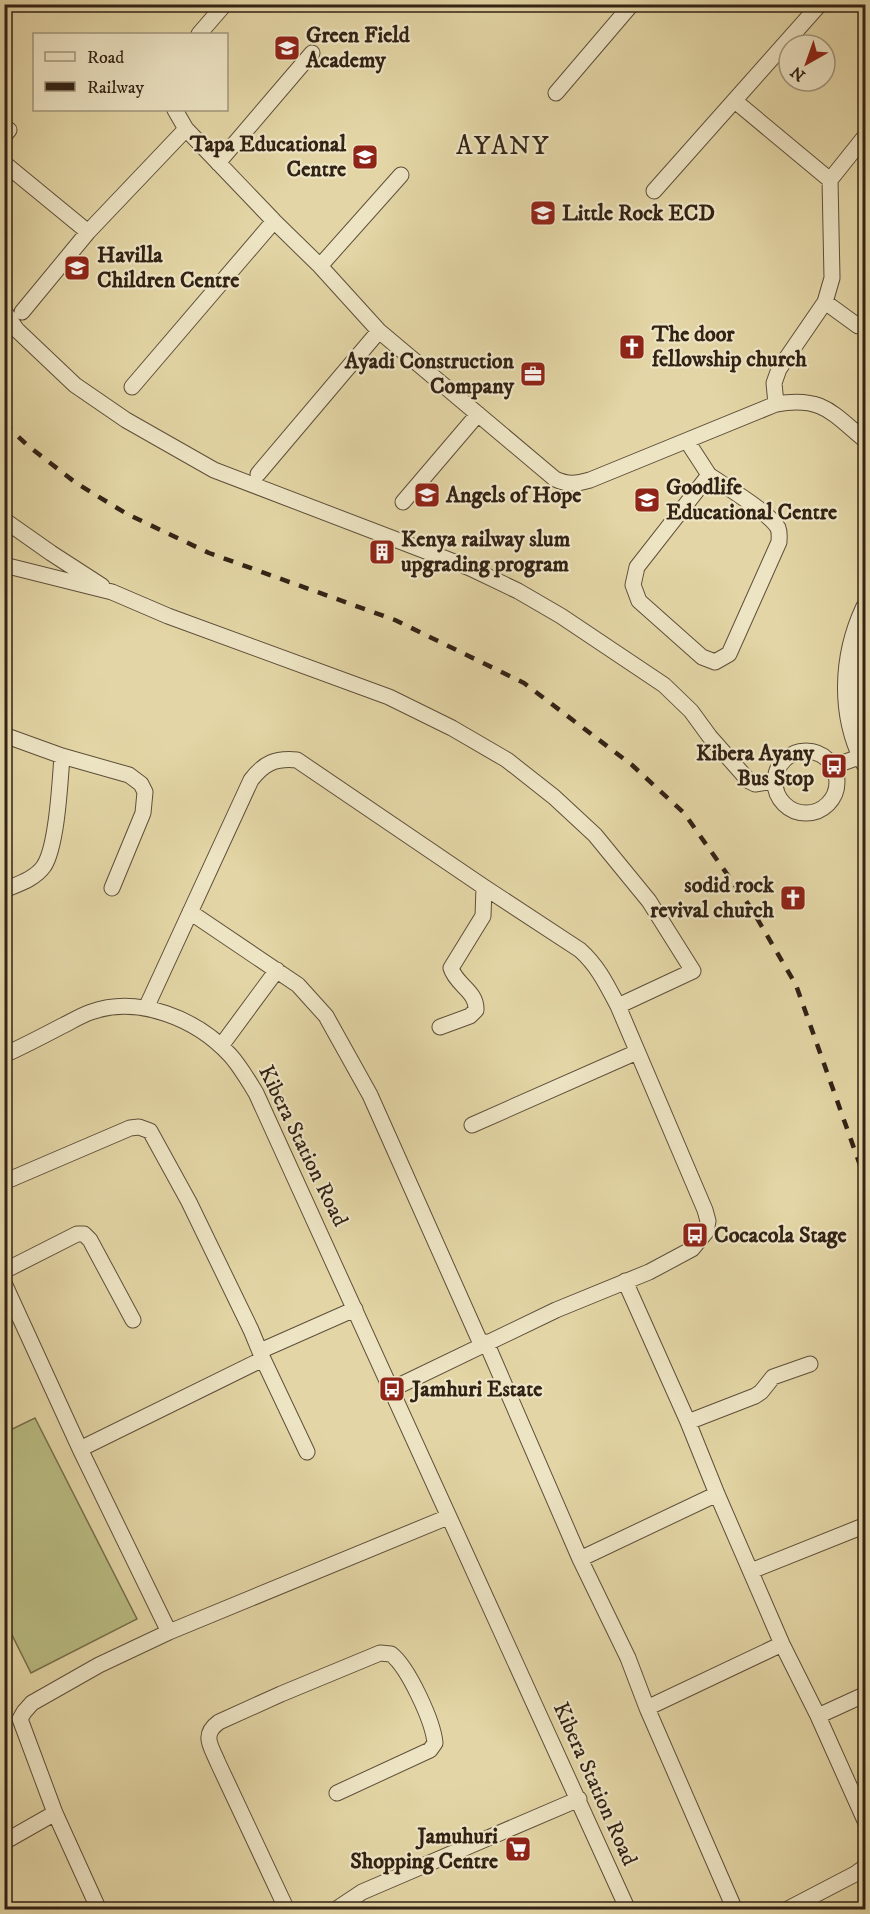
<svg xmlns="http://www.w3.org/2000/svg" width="870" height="1914" font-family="'IM FELL DW Pica',serif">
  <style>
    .green { fill: #b9bc82; stroke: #766f4c; stroke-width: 1.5 }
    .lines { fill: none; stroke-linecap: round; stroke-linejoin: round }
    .minor-casing { stroke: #5e4f39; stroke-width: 17 }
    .tertiary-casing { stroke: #5e4f39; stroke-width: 22 }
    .minor { stroke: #ede4c4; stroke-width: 15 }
    .tertiary { stroke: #ede4c4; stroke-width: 20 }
    .rail { stroke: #322215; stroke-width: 4.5; stroke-dasharray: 10 10; stroke-linecap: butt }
    .labels { text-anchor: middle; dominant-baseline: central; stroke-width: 4.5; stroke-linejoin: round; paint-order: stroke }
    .poi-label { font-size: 22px; font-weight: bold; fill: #322215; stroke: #ede4c4; text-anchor: start }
    .street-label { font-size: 22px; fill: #322215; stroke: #ede4c4 }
    .quarter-label { font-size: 26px; letter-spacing: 1.5px; fill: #322215; stroke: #ede4c4 }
  </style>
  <rect width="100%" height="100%" fill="#e3d5a5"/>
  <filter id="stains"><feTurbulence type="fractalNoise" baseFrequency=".00333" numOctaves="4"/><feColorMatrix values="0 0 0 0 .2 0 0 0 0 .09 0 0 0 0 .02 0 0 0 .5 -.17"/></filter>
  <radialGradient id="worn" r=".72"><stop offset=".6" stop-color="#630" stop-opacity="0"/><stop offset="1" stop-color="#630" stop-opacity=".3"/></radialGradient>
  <!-- green -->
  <path class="green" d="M35,1418l102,201 -106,54 -26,-52 -1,-188z"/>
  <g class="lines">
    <defs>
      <path id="minor" d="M199,34l26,-30
        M556,93l76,-89
        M735,101l95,79
        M175,110l11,19 88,92 46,45 59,65 176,148c13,6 21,5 35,1l186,-76c47,-8 56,9 90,37
        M4,136l5,-6
        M4,163l84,69
        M218,163l94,-110
        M654,191l166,-187
        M320,266l81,-91
        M825,302l33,24 8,-8
        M4,311l13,19 58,55 51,35 88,50 256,98 48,23 43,25 103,69 27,26 19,26 39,44 6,3 19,-3
        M22,312l66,-80 98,-103
        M132,387l142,-166
        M776,404l-2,-21 5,-14 46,-67 7,-24 -2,-98 36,-45
        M687,441l22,34
        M258,474l121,-143
        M709,475c17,12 60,37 69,53 2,5 1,9 1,14l-50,112 -14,8 -13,-5 -63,-56 -6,-16 4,-18z
        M403,502l75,-88
        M4,520l47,33 51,33
        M4,565l108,27 56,24 221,81 63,31 55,32 47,37 41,38 54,66 44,70 -75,35
        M4,735l58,21 67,19 12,9 4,8 -2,21 -31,75
        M775 782a31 31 0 1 1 62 0a31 31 0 1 1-62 0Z
        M834,766l28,-10
        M4,890c14,-6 31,-11 40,-24 13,-20 16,-84 18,-110
        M190,912l108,73 28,31 44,79 111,249
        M146,1008l105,-228c13,-17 24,-22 46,-20l187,127 96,63c18,16 27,35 38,56l87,204 3,11 -2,11 -14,17 -43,23 -93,38 -164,79
        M440,1027l30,-11 6,-6c1,-19 -20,-25 -25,-42l32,-52 1,-29
        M221,1046l56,-76
        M4,1055c20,-9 39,-19 58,-29 10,-5 20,-11 29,-14 48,-17 106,7 139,43 10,11 18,25 26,38l372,817
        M472,1125l165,-73
        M4,1182l126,-54 9,-1 11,4 39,71 62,128 12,29
        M4,1271l73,-37h7l6,6 43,80
        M625,1281l63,141 29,72 65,150 36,72 48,107
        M4,1283l76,166 89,183 279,-115
        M486,1342l94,217 48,99 19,50 88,202
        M260,1351l95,-42
        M688,1422l67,-26 6,-4 12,-15 37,-13
        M80,1449l183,-90 44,93
        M580,1559l137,-65
        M751,1571l115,-46
        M647,1708l135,-64
        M818,1716l48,-22
        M4,1842l51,-29
        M99,1910l-44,-97 -35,-94 4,-7 8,-9 67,-38 70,-33
        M287,1910l-69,-147c-7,-17 -17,-28 1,-41l62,-28 99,-41 11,1c17,13 42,67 44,89l-5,7 -93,43
        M335,1910l27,-18 217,-93
        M786,1910l69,-36 11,-8"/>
      <path id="tertiary" d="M866,608c-23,49 -25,107 0,155"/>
    </defs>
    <!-- minor casing -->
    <use href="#minor" class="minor-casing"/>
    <!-- tertiary casing -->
    <use href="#tertiary" class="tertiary-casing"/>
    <!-- minor -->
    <use href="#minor" class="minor"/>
    <!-- tertiary -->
    <use href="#tertiary" class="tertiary"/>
    <!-- rail -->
    <path class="rail" d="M4,423l23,22 49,38 51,31 82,39 186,67 129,63 108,82 52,48 67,95 45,77 70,197"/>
  </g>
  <!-- icons -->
  <defs>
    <symbol id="school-square" viewBox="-11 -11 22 22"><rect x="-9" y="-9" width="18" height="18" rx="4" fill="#8f2418" stroke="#ede4c4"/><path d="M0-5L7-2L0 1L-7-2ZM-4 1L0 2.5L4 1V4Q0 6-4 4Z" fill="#fff"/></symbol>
    <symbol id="church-square" viewBox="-11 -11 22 22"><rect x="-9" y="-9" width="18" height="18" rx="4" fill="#8f2418" stroke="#ede4c4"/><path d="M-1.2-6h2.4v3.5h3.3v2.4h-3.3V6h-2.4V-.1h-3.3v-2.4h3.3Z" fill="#fff"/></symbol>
    <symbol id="office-square" viewBox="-11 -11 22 22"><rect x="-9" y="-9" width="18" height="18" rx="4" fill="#8f2418" stroke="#ede4c4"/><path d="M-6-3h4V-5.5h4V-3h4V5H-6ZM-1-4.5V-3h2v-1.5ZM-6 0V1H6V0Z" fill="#fff"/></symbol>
    <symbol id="building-square" viewBox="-11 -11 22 22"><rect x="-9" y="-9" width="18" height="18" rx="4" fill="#8f2418" stroke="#ede4c4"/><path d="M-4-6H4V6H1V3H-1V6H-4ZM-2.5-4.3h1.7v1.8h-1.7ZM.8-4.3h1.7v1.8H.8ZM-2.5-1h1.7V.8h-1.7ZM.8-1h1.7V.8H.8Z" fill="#fff"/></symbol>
    <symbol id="bus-square" viewBox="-11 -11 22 22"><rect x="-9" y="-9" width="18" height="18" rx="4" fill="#8f2418" stroke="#ede4c4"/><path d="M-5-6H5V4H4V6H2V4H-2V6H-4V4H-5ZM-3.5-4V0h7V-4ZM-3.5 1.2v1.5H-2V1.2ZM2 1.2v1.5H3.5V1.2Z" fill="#fff"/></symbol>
    <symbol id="supermarket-square" viewBox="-11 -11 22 22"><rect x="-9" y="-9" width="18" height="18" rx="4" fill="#8f2418" stroke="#ede4c4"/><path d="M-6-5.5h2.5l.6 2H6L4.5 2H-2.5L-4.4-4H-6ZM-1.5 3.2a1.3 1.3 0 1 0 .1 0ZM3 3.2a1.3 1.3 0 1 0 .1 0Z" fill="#fff"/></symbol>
  </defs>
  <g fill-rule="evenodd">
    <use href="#school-square" x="272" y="33" width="30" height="30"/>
    <use href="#school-square" x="350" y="142" width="30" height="30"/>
    <use href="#school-square" x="528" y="198" width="30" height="30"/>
    <use href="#school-square" x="62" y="253" width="30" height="30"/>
    <use href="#church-square" x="617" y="332" width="30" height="30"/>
    <use href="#office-square" x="518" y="359" width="30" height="30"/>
    <use href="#school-square" x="412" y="480" width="30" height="30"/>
    <use href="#school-square" x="632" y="485" width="30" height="30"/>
    <use href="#building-square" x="367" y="537" width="30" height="30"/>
    <use href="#bus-square" x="819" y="751" width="30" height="30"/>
    <use href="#church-square" x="778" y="883" width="30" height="30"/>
    <use href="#bus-square" x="680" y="1220" width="30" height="30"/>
    <use href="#bus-square" x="377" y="1374" width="30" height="30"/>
    <use href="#supermarket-square" x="503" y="1834" width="30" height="30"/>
  </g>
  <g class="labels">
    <!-- poi labels -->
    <g class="poi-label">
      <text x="306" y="35">Green Field<tspan x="306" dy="25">Academy</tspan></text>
      <text x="346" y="144" text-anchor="end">Tapa Educational<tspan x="346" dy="25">Centre</tspan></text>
      <text x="562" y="213">Little Rock ECD</text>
      <text x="97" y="255">Havilla<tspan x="97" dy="25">Children Centre</tspan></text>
      <text x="652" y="334">The door<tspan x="652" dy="25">fellowship church</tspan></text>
      <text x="514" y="361" text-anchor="end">Ayadi Construction<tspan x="514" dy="25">Company</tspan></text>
      <text x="666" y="487">Goodlife<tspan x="666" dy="25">Educational Centre</tspan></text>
      <text x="446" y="495">Angels of Hope</text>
      <text x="401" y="539">Kenya railway slum<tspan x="401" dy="25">upgrading program</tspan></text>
      <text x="814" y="753" text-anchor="end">Kibera Ayany<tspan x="814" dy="25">Bus Stop</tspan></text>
      <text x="774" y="885" text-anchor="end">sodid rock<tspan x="774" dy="25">revival church</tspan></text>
      <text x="714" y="1235">Cocacola Stage</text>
      <text x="412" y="1389">Jamhuri Estate</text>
      <text x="498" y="1836" text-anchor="end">Jamuhuri<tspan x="498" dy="25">Shopping Centre</tspan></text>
    </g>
    <!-- street labels -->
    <g class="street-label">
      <text transform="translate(303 1146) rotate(64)">Kibera Station Road</text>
      <text transform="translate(595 1784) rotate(66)">Kibera Station Road</text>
    </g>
    <!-- quarter labels -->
    <g class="quarter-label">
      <text x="503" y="146">AYANY</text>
    </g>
  </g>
  <!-- margin -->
  <rect width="870" height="1914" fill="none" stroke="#e3d5a5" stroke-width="24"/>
  <rect x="6" y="6" width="858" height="1902" fill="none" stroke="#322215" stroke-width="3"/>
  <rect x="12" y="12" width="846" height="1890" fill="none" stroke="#322215" stroke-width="1.5"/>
  <!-- legend -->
  <rect x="33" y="33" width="195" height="78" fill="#ede4c4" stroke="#a2967e" stroke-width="1.5"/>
  <rect x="45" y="52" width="30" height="9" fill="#ede4c4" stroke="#a2967e" stroke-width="1.5"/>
  <text x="87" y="63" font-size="18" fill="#322215">Road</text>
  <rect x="45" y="82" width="30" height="9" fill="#322215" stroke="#a2967e" stroke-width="1.5"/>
  <text x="87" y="93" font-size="18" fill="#322215">Railway</text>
  <!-- north arrow -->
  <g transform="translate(807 63) rotate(220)"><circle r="28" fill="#ede4c4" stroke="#a2967e" stroke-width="1.5"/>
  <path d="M0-4.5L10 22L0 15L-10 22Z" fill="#8f2418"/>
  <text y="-9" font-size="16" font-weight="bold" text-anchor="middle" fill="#322215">N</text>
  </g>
  <rect width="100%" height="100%" filter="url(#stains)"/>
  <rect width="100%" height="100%" fill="url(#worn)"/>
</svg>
